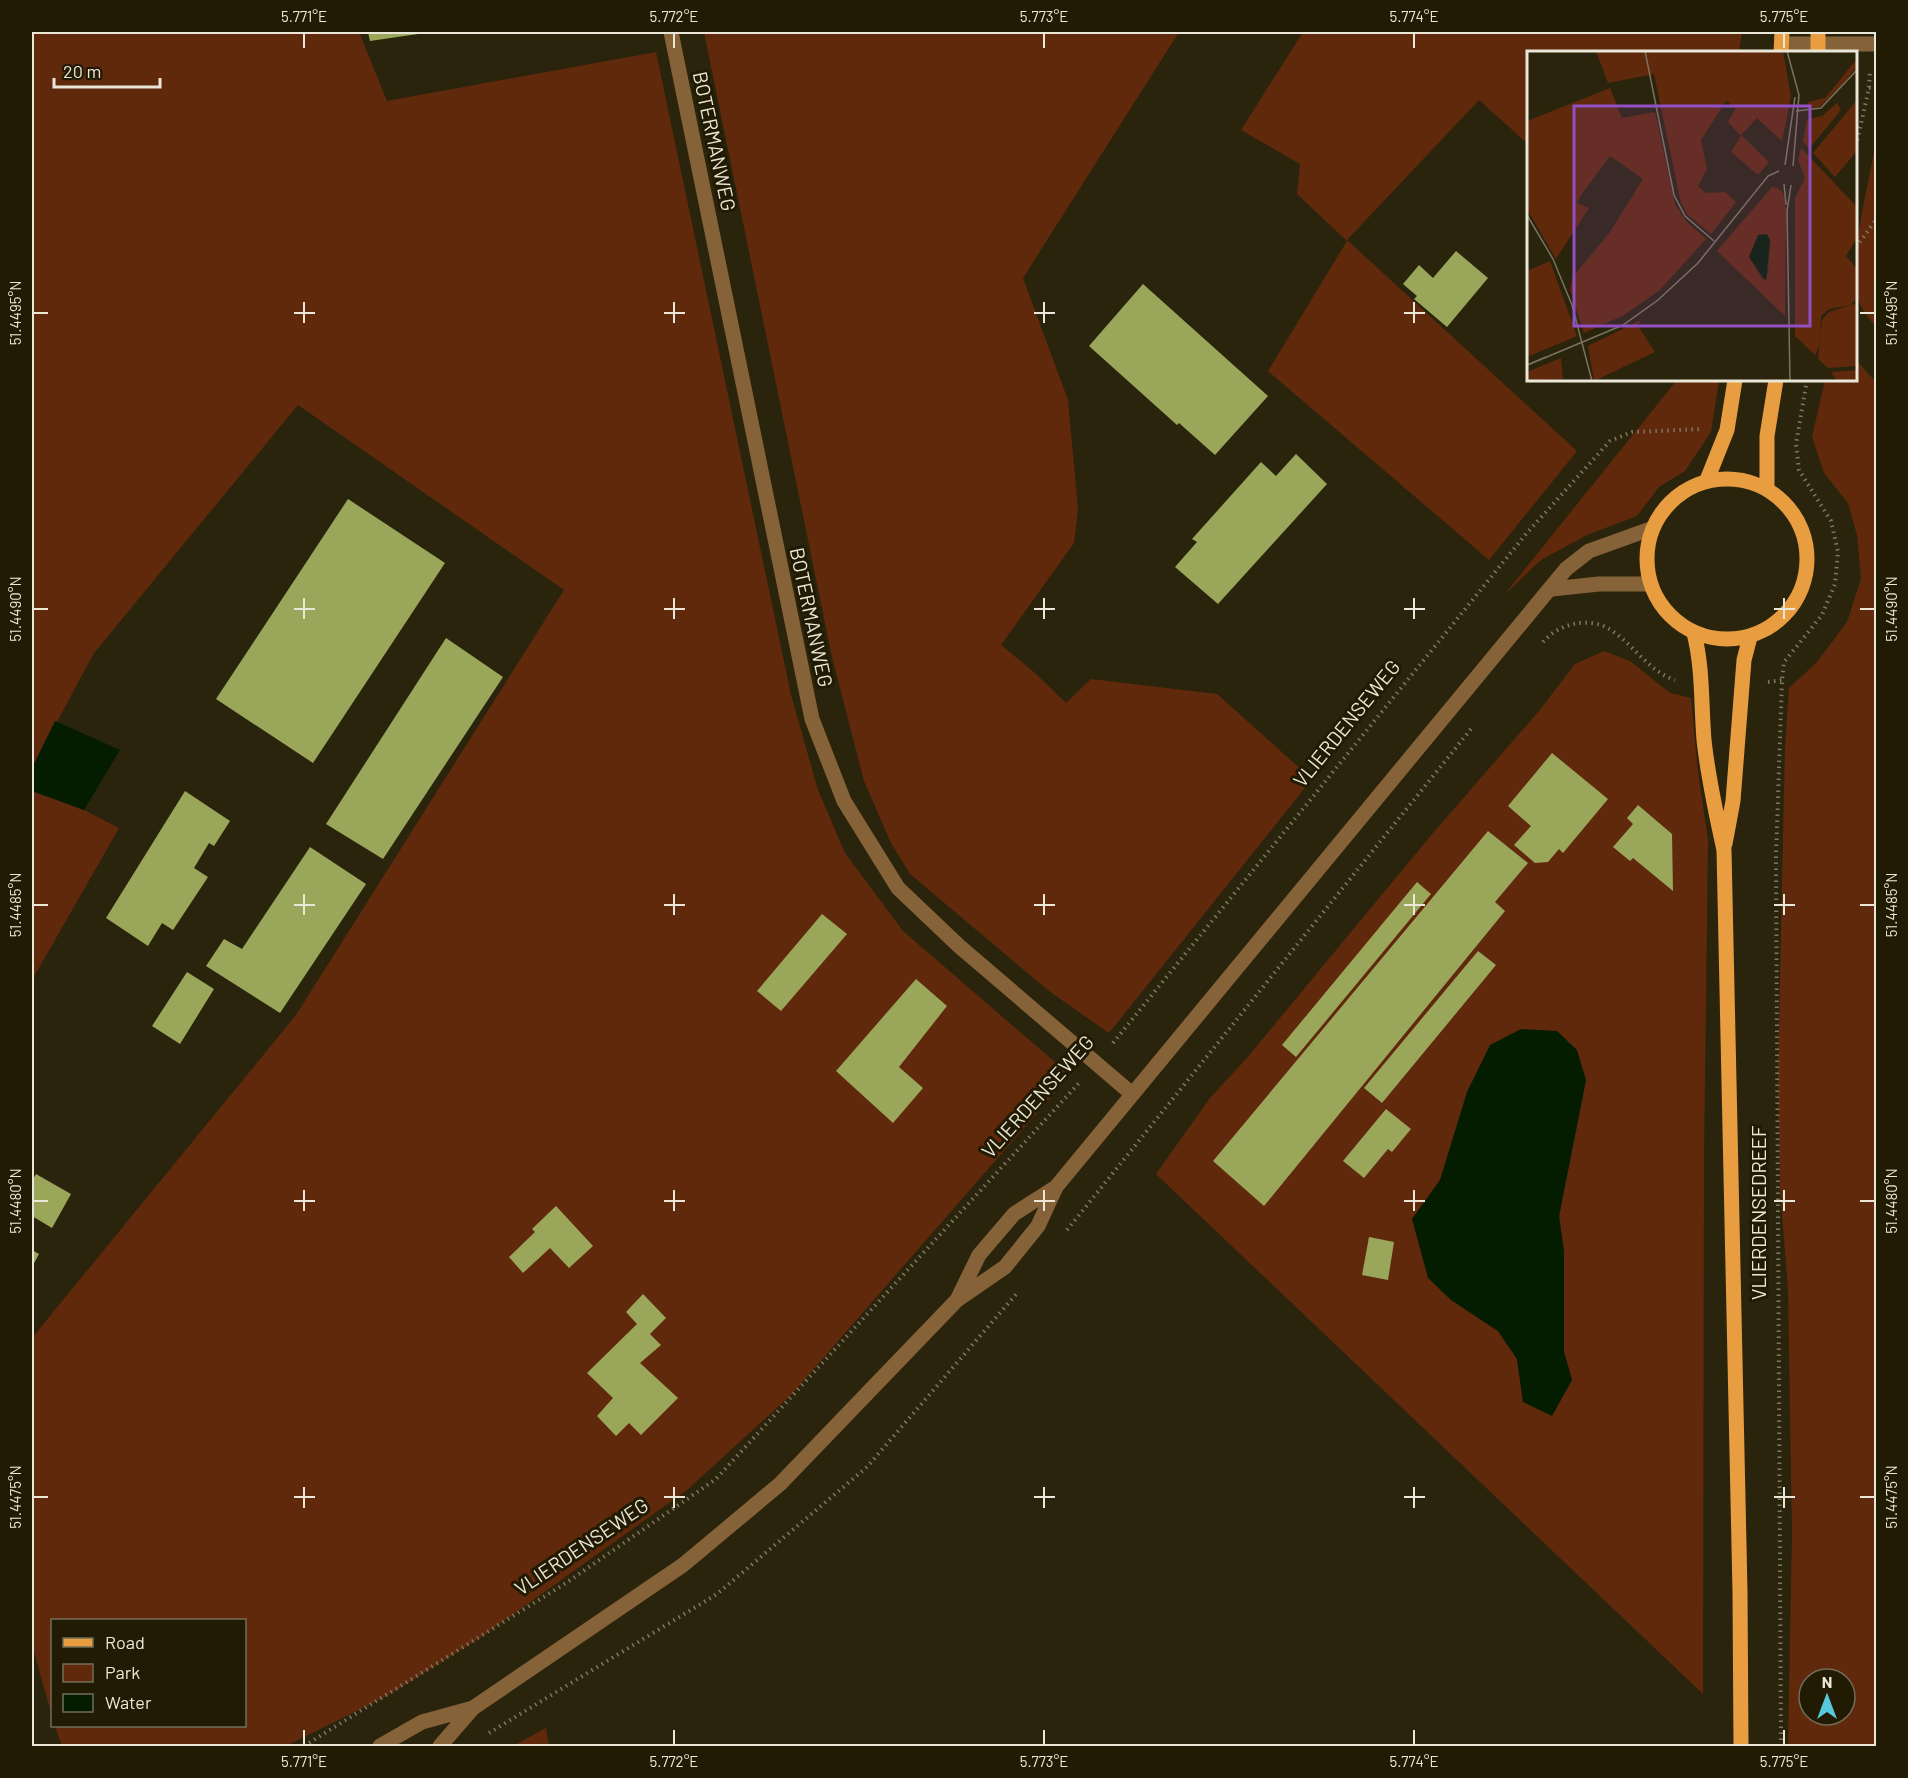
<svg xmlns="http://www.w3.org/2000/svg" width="1908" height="1778" font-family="Barlow,sans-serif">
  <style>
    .green { fill: #60290c; fill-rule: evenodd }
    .water { fill: #041d01 }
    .building { fill: #9aa75b }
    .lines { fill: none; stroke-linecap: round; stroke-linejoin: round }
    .path { stroke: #7d7864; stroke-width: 4; stroke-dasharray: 1.5 4.5; stroke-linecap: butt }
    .minor { stroke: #866239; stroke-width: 15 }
    .major { stroke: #e89e40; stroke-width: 15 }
    .ticks { fill: none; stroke: #ebe7d8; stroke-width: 2 }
    .labels { text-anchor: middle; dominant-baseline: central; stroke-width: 6; stroke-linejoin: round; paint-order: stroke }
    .street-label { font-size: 20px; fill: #ebe7d8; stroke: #221b04 }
    .inset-road { fill: none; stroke: #78725e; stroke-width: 1.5 }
    .view { fill: #9151c4; fill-opacity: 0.15; stroke: #9151c4; stroke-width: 3 }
    .inset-edge { fill: none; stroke: #ebe7d8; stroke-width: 3 }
    .neatline { fill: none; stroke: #ebe7d8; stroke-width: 2 }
    .ticks-label { font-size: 15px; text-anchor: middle; fill: #ebe7d8 }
  </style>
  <rect width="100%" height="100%" fill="#2b240c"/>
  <!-- green -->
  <path class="green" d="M32,32h327l28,69 269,-49 135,643 27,95 27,63 58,78 167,144 -279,320 -104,95 -207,148 -93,58 -101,50h-224l-7,-20h189v-106h-192v96l-20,-71v-307l264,-323 268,-425 -266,-185 -204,248 -62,115z
    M704,32h475l-156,246 45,122 10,109 -4,34 -73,102 34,28 31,30 25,-24 126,15 95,85 -203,254 -60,-42 -139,-117 -19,-31 -27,-62 -32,-124z
    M1303,32h439l-3,20h-211v92l-49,-44 -132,140 230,211 -88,109 -221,-189 79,-130 -50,-47 3,-30 -59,-34z
    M1876,140v187c-8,-10 -15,-18 -19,-31 -10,-30 14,-121 19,-156z
    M1856,360l20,22v1364h-88l4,-213 -4,-244 -8,-101 -2,-115 7,-326 4,-59 28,-26 30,-40 14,-43 -4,-44 -9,-32 -24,-30 -12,-36 13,-57h31zM1809,1679h36v36h-36z
    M1677,380h42l-8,52 -26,39 -26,16 -22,29 -50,19 -46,25 -37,35z
    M1604,651l26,10 40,32 21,5 7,74 10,68 -4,315 -1,539 -547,-520 54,-76 36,-39 187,-226 106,-122 36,-47zM1586,1080l-27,136 5,36v100l8,28 -49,22 -6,-43 -19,-28 -47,-31 -39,-81 28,-39 13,-34z
    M32,791l52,19 35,18 -87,152z
    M546,1728l3,18h-36z"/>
  <!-- water -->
  <path class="water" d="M55,721l65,29 -36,60 -52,-19v-23z
    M1521,1029l36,2 20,19 9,30 -27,136 5,36v100l8,28 -20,36 -29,-14 -6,-43 -19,-28 -47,-31 -23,-22 -16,-59 28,-39 27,-88 23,-47z"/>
  <!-- building -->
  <path class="building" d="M368,32h50v2l-48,7z
    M1456,251l32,27 -41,49 -33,-28 3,-3 -14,-12 16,-19 14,13z
    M1143,284l125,112 -53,59 -36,-32 -2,2 -88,-79z
    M1296,454l31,30 -109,120 -43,-37 22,-25 -5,-3 69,-77 15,14z
    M348,499l97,64 -132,200 -97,-64z
    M446,638l57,39 -120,182 -57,-35z
    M1552,753l56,46 -45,54 -4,-4 -11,13 -13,1 -21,-18 17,-19 -23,-20z
    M185,791l45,30 -16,25 -5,-3 -15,25 14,9 -35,53 -11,-7 -14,23 -42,-28z
    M1638,805l34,29 1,57 -40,-33 -3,3 -17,-14 20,-23 -6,-6z
    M1488,831l40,32 -33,39 10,9 -241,295 -51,-45z
    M310,847l56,37 -86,129 -74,-47 18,-27 18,10z
    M1417,882l14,12 -135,163 -14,-12z
    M822,914l25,20 -66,77 -24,-20z
    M1478,951l18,14 -114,138 -18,-15z
    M187,972l27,17 -34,55 -28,-18z
    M916,979l31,27 -48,61 24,21 -30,35 -57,-52z
    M1386,1109l25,20 -19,23 -4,-3 -24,29 -21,-17z
    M36,1174l35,20 -19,34 -20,-12v-35z
    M556,1206l37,40 -24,22 -19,-20 -27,25 -14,-16 26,-25 -3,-3z
    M1369,1237l25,5 -6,38 -26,-5z
    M32,1250l7,4 -7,13z
    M643,1294l23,24 -16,16 11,11 -21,18 38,35 -37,37 -12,-12 -13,13 -19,-20 16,-18 -26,-25 50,-49 -11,-12z"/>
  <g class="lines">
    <!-- path -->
    <path class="path" d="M1869,88l7,-1
      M1856,146l13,-58 1,-18
      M1856,247l20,-27
      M1543,642c17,-20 50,-27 72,-9 21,15 34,38 60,47
      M1768,682l14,-2
      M1113,1043l413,-509 84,-93 22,-9 69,-3
      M1067,1230l404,-501
      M489,1733l228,-139 150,-127 151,-175
      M304,1746l262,-163 150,-104 363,-396
      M1781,1746l-5,-889 6,-177 2,-18 38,-47 13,-31 3,-32 -7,-31 -32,-51 -3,-26 11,-64"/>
    <!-- minor -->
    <path class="minor" d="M671,32l141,687 32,82 54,87 61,58 173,148
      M1782,44h94
      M1552,589l47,-5h52
      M957,1300l22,-45 35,-41 42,-27
      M380,1746l42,-24 51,-14
      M440,1746l33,-38 210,-143 97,-81 177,-184 48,-33 33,-41 18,-39 510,-618 23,-18 64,-23"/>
    <!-- major -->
    <path class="major" d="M1781,52l1,-20
      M1818,52v-20
      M1647 559a80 80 0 1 1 160 0a80 80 0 1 1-160 0Z
      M1707,480l20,-50 8,-50
      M1767,488v-52l9,-56
      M1694,633c9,36 7,70 10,107 4,37 12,74 20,110l16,742 1,154
      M1725,844l8,-43 11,-141 6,-23"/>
  </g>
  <!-- ticks -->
  <path class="ticks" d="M304,33v15M674,33v15M1044,33v15M1414,33v15M1784,33v15M304,302v21M674,302v21M1044,302v21M1414,302v21M33,313h15M294,313h21M664,313h21M1034,313h21M1404,313h21M1860,313h15M304,598v21M674,598v21M1044,598v21M1414,598v21M1784,598v21M33,609h15M294,609h21M664,609h21M1034,609h21M1404,609h21M1774,609h21M1860,609h15M304,894v21M674,894v21M1044,894v21M1414,894v21M1784,894v21M33,905h15M294,905h21M664,905h21M1034,905h21M1404,905h21M1774,905h21M1860,905h15M304,1190v21M674,1190v21M1044,1190v21M1414,1190v21M1784,1190v21M33,1201h15M294,1201h21M664,1201h21M1034,1201h21M1404,1201h21M1774,1201h21M1860,1201h15M304,1487v21M674,1487v21M1044,1487v21M1414,1487v21M1784,1487v21M33,1497h15M294,1497h21M664,1497h21M1034,1497h21M1404,1497h21M1774,1497h21M1860,1497h15M304,1730v15M674,1730v15M1044,1730v15M1414,1730v15M1784,1730v15"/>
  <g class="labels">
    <!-- street labels -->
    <g class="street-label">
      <text transform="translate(715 141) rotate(78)">BOTERMANWEG</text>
      <text transform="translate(812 617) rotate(78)">BOTERMANWEG</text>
      <text transform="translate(1346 723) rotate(-51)">VLIERDENSEWEG</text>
      <text transform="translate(1037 1096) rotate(-48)">VLIERDENSEWEG</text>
      <text transform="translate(1758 1213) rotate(-90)">VLIERDENSEDREEF</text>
      <text transform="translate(581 1546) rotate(-34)">VLIERDENSEWEG</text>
    </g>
  </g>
  <!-- overview -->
  <g transform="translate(1527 51)">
    <rect width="330" height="330" fill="#2b240c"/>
    <path d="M69,0h187l8,46 -9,44 -25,-23 -16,17 28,27 -11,13 -27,-23 10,-16 -13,-14 8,-14 -10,-7 -25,39 6,29 -9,17 8,7 19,-1 11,10 -25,32 -24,-20 -6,-11 -27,-129 -46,9zM330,8v8l-16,19 -20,20 -14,3 1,-7 17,-4zM83,37l12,30 33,-6 20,92 11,17 20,18 -47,52 -37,25 -38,17 -14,-44 2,-11 38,-46 33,-53 -33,-23 -29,39 -4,8 12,5 -33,51 -29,-50v-88zM330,49v51l-22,26 -22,-24zM310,52l4,7 -32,39 -6,-8 4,-22 15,-3zM274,97l56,59v31l-11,18 11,13v30l-7,6 -21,4 -8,7 -1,28 -5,11 -20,-19v-138l10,-20 -7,-18zM246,135l10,6 3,18 -1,106 -68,-65zM243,189l-2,33 -5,7 -14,-23 7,-16zM23,210l27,75 -50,21v-86zM330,252v63l-29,2 -10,-9 4,-39 7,-8zM114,269l-3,6 17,26 -61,29 -6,-35zM34,307l2,21 -36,2v-9zM330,319v11h-20l-6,-9z" fill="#60290c" fill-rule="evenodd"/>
    <path d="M240,183l3,6 -4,41 -17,-24 9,-22z" fill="#041d01"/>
    <path class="inset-road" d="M118,0l29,144 11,21 29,25M260,0l12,44 -6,71M269,60l25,-3 36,-38M258,114l10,-68M257,133l2,21M0,164l26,44 19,46 20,76M3,313l93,-39 35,-25 40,-37 70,-87 11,-5M0,314l19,-8M263,330l-3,-170 4,-26"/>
    <path class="view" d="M47,55h236v220h-236z"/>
    <rect width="330" height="330" class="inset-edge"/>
  </g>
  <!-- border -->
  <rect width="1908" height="1778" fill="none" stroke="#221b04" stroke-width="66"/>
  <!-- legend -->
  <rect x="51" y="1619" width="195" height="108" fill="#221b04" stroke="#726d59" stroke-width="1.5"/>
  <rect x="63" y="1638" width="30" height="9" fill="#e89e40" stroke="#726d59" stroke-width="1.5"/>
  <text x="105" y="1649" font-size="18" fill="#ebe7d8">Road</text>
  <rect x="63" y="1664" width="30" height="18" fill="#60290c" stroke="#726d59" stroke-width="1.5"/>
  <text x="105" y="1679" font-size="18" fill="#ebe7d8">Park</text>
  <rect x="63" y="1694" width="30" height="18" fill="#041d01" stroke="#726d59" stroke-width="1.5"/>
  <text x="105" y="1709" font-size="18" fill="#ebe7d8">Water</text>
  <!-- north arrow -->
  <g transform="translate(1827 1697)"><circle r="28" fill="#221b04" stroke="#726d59" stroke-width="1.5"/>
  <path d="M0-4.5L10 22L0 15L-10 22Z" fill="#56c9e0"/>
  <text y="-9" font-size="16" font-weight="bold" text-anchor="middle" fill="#ebe7d8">N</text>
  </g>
  <!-- scale -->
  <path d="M54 78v9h106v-9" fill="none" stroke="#ebe7d8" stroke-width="3"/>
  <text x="63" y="78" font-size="18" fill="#ebe7d8" stroke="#221b04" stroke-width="4.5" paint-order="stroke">20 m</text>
  <rect x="33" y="33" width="1842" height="1712" class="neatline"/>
  <g class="ticks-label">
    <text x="304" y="22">5.771°E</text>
    <text x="674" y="22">5.772°E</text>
    <text x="1044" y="22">5.773°E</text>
    <text x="1414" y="22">5.774°E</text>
    <text x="1784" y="22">5.775°E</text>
    <text transform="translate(16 313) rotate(-90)" y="5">51.4495°N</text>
    <text transform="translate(1892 313) rotate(-90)" y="5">51.4495°N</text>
    <text transform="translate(16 609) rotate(-90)" y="5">51.4490°N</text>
    <text transform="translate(1892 609) rotate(-90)" y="5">51.4490°N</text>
    <text transform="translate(16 905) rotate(-90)" y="5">51.4485°N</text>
    <text transform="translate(1892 905) rotate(-90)" y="5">51.4485°N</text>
    <text transform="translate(16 1201) rotate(-90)" y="5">51.4480°N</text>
    <text transform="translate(1892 1201) rotate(-90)" y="5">51.4480°N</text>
    <text transform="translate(16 1497) rotate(-90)" y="5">51.4475°N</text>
    <text transform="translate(1892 1497) rotate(-90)" y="5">51.4475°N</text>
    <text x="304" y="1767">5.771°E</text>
    <text x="674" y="1767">5.772°E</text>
    <text x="1044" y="1767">5.773°E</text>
    <text x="1414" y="1767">5.774°E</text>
    <text x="1784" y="1767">5.775°E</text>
  </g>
</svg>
